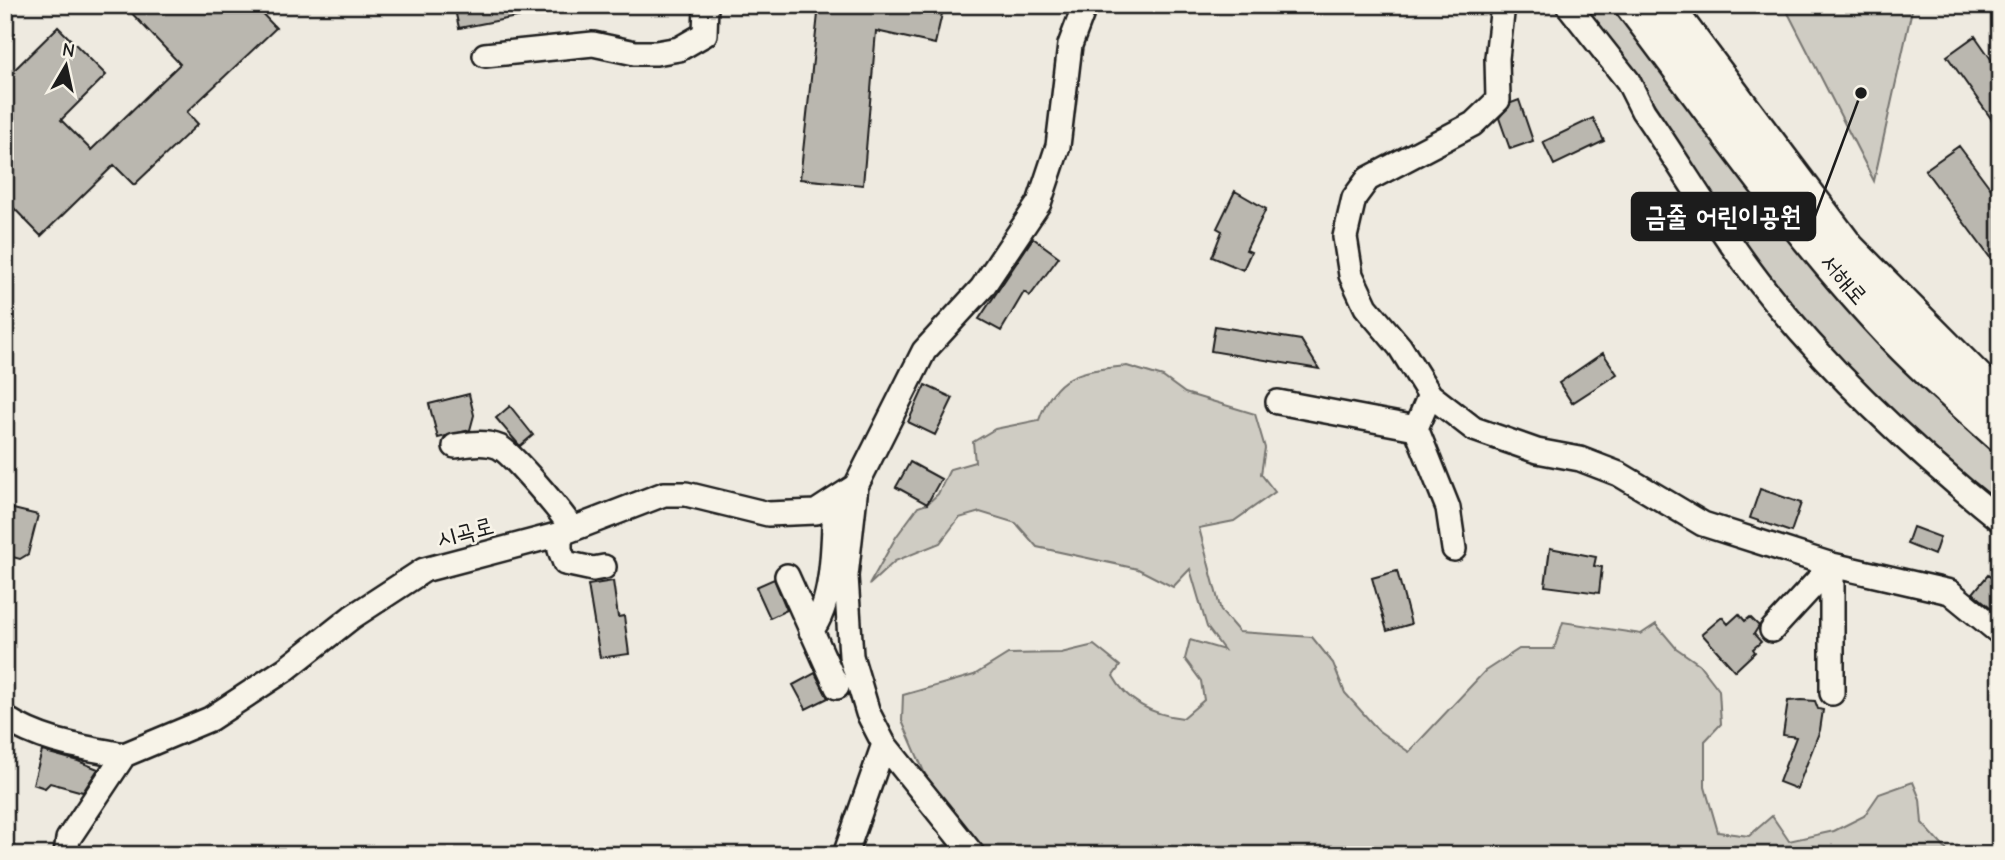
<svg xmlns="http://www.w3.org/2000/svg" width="2005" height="860" font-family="'Comic Neue','Poor Story',sans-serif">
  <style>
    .green { fill: #cfccc3; stroke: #767470; stroke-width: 2 }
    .building { fill: #bab7af; stroke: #1c1c1c; stroke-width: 2 }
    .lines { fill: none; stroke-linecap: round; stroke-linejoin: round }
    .minor-casing { stroke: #1c1c1c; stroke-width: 28 }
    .highway-casing { stroke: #1c1c1c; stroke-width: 38 }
    .minor { stroke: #f7f3e8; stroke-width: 23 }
    .highway { stroke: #f7f3e8; stroke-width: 33 }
    .labels { text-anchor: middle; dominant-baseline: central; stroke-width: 5; stroke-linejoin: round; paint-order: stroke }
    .street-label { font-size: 24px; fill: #1c1c1c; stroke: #f7f3e8 }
    .leader { fill: none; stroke: #1c1c1c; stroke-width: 2.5 }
    .callout-dot { fill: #1c1c1c; stroke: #f7f3e8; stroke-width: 2.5 }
    .callout { fill: #1c1c1c; stroke: #1c1c1c; stroke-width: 2.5 }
    .callout-label { font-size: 26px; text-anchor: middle; font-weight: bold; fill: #fff }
  </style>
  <rect width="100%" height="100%" fill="#eeeae0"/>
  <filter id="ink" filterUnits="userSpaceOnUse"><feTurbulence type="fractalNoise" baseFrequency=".0143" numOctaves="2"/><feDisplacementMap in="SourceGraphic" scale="14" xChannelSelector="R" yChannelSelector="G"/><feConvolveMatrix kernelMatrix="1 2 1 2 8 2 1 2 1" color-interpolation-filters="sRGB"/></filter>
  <g filter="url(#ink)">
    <!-- green -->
    <path class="green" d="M1578,5h38l384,445v55l-60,-44 -125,-118 -80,-108 -94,-153z
      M1784,5h129l-39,176z
      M1127,366l36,11 22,16 70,21 10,34 -4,26 14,18 -41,29 -35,7 22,83 18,21 73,5 21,26 12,30 34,38 30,21 76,-81 34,-22h35l9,-27 78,12 15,-10 20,24 23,16 20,26 2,34 -16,17v46l13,45 31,4 23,-20 17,25 45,-10 30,-15 15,-22 34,-12 7,17 2,24 29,32h-1009l1,-9 11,-5 -52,-120 1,-26 71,-20 34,-21 53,-1 33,-8 26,21 -7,10c15,27 40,39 70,42l21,-18 -3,-19 -16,-22 5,-19 34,10 -17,-23 -17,-58 -17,18 -35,-18 -101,-22 -21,-24 -36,-11 -21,6 -19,25 -45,18 -26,24 27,-48 22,-30 9,-3 11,-10 12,-25 25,-7 -2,-20 22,-13 44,-9c17,-48 42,-49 88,-54z"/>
    <!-- building -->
    <path class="building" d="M124,5h130l22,23 -89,84 11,12 -64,61 -20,-20 -73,71 -36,-37v-120l53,-52 48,48 -45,45 30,30 89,-86z
      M454,5h83l1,8 -79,15z
      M819,5h125l-9,39 -59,-13 -13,154 -63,-6z
      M1975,36l25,36v59l-53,-75z
      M1519,100l14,41 -23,8 -11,-31 12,-15z
      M1593,118l11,23 -50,24 -11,-23z
      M1959,146l41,55v70l-75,-101z
      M1235,191l31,18 -20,41 5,2 -8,18 -31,-13 10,-26 -5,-3z
      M1033,238l26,19 -29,39 -6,-4 -23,39 -22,-12z
      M1215,326l86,14 18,29 -108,-18z
      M1603,353l14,21 -45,29 -13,-20z
      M925,385l28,13 -18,37 -27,-13z
      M469,394l5,21 -4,15 -32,8 -9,-34z
      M510,406l23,29 -13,11 -24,-28z
      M910,462l31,17 -14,25 -31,-17z
      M1760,489l41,14 -10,29 -41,-14z
      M5,507l33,8 -10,39 -8,5 -15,-4z
      M1913,527l27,10 -6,18 -27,-11z
      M1550,548l46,9 -2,9 8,1 -3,26 -54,-7z
      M1397,571l14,53 -24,7 -15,-53z
      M1988,575l12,10v30l-27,-22z
      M774,579l13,31 -17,8 -14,-31z
      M613,581l5,36 6,-1 5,38 -29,4 -12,-73z
      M1739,614l6,7 5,-4 9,9 -5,8 7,8 -8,7 2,3 -20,19 -33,-37 20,-17 6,7z
      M815,673l13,25 -22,11 -13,-24z
      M1801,700l14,1 3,8 5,1 -3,20 -23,59 -18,-7 17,-45 -13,-2 5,-34z
      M42,751l36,10 20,8 -15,23 -33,-9 -5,5 -12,-4z"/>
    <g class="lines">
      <defs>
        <path id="minor" d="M1503,5l-6,53 1,42 -25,24 -105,55 -14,19 -9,39 6,38 15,32 34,40 30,48 44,34 63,22 43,8 39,15 84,50 129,41 118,27 50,41
          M1568,5l60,76 15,30c39,56 74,117 116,171 69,89 153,167 241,238
          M485,55l108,-11 42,9h21l23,-4 26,-15 1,-29
          M1278,402l138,26 14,-33
          M1416,428l32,80 6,41
          M455,446c14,-2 30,-5 44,1 13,6 65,68 73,82
          M560,534v16l5,13 28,6 11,-2
          M1832,565v128
          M787,576l50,111
          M1772,630l60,-65
          M811,631c24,-30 22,-94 24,-131
          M5,718c36,24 77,29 119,37
          M884,744l89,111
          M66,855l2,-16 56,-84 86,-36 76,-50 66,-52 72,-47 136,-36 104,-40h22l82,20 48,-2 40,-26
          M845,855l39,-111 -16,-31 -17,-57 -5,-80 10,-90 68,-135 58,-63 57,-85 19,-57 12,-101 15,-40"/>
        <path id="highway" d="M1632,5c87,114 168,233 267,336 32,33 67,63 101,94
          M1665,5l183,244 152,153"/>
      </defs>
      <!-- minor casing -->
      <use href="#minor" class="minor-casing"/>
      <!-- highway casing -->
      <use href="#highway" class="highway-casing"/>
      <!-- minor -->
      <use href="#minor" class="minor"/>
      <!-- highway -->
      <use href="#highway" class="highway"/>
    </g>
  </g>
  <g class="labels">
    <!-- street labels -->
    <g class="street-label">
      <text transform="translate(1844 279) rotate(49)">서해로</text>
      <text transform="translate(465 532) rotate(-15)">시곡로</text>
    </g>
  </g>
  <!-- callouts -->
  <path class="leader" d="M1861 93L1815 216"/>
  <circle class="callout-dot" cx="1861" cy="93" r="7"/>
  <rect class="callout" x="1632" y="193" width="183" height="47" rx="7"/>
  <g class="callout-label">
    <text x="1723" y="225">금줄 어린이공원</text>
  </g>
  <!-- margin -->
  <rect width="2005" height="860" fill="none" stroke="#f7f3e8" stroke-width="28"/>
  <rect x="14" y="14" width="1977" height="832" fill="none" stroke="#1c1c1c" stroke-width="2.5" filter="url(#ink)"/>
  <!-- north arrow -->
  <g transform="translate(66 66) rotate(9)" stroke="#f7f3e8" stroke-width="5" paint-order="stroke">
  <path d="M0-5L12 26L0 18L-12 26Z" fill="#1c1c1c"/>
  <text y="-10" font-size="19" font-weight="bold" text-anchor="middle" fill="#1c1c1c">N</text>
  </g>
</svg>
